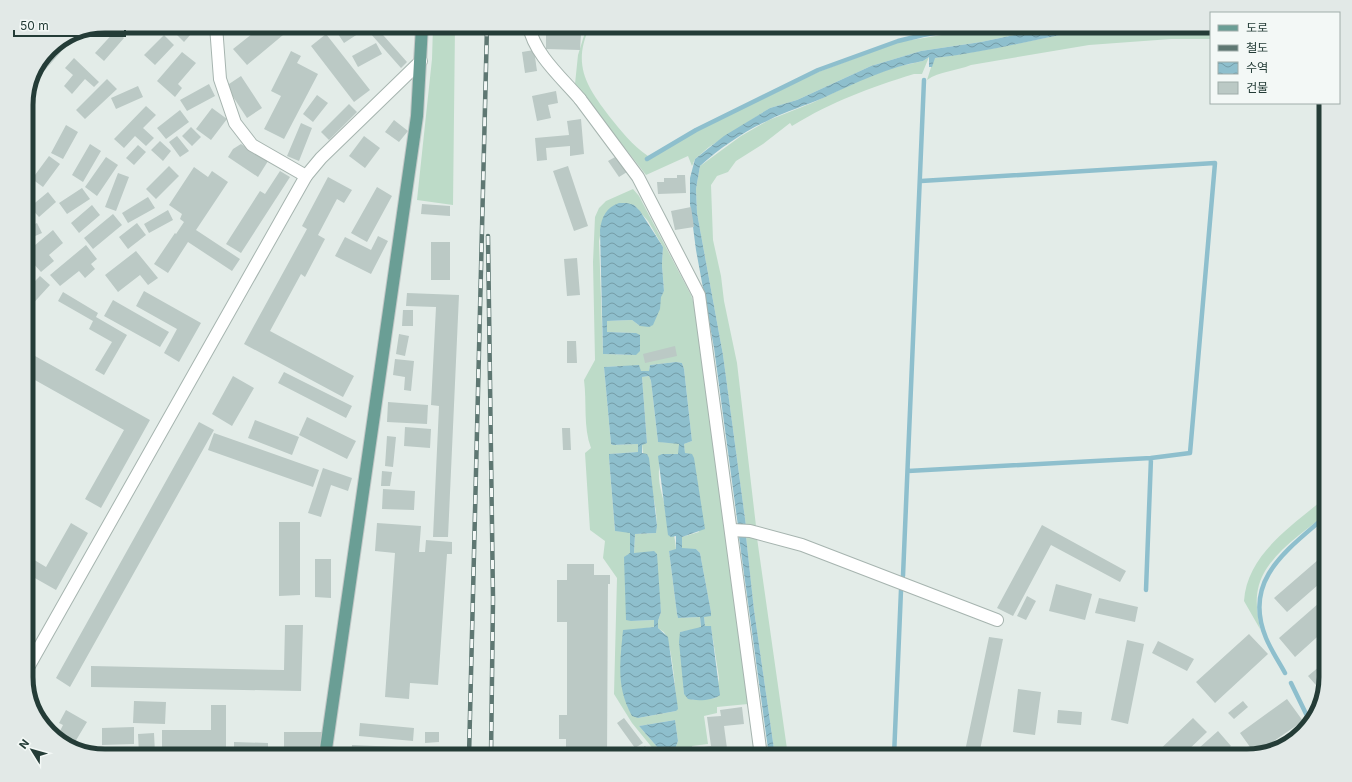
<svg xmlns="http://www.w3.org/2000/svg" width="1352" height="782" font-family="Inter,'Noto Sans KR',sans-serif">
  <style>
    .grass { fill: #bddbc8; fill-rule: evenodd }
    .water { fill: url(#water-waves) }
    .lines { fill: none; stroke-linecap: round; stroke-linejoin: round }
    .stream { stroke: #8ebfcd; stroke-width: 4.5 }
    .building { fill: #bbc9c5 }
    .minor-casing { stroke: #a6b4af; stroke-width: 14 }
    .tertiary-casing { stroke: #a6b4af; stroke-width: 14 }
    .primary-casing { stroke: #c2c8c7; stroke-width: 14 }
    .minor { stroke: #fff; stroke-width: 12 }
    .tertiary { stroke: #fff; stroke-width: 12 }
    .primary { stroke: #6a9e95; stroke-width: 12 }
    .rail-casing { stroke: #5e7772; stroke-width: 4.5 }
    .rail { stroke: #f3f8f6; stroke-width: 3; stroke-dasharray: 9; stroke-linecap: butt }
    .rim { fill: none; stroke: #243c37; stroke-width: 5 }
  </style>
  <defs>
    <pattern id="water-waves" width="16" height="10" patternUnits="userSpaceOnUse"><rect width="16" height="10" fill="#8ebfcd"/><path d="M0 5q4-4 8 0t8 0" fill="none" stroke="#749ca7"/></pattern>
  </defs>
  <rect width="100%" height="100%" fill="#e3ece8"/>
  <!-- grass -->
  <path class="grass" d="M433,26h22l-2,179 -36,-5 15,-141z
    M587,26h3c-18,38 -4,60 19,90 12,15 23,29 39,40l-3,3 1,2 51,-30 121,-59 81,-30 61,-10 21,-6h76l-76,16 -60,9 -50,15 -74,34 -27,8 -61,39 -14,12 -3,7 -4,-10 -42,19 -71,-91 3,-29z
    M1106,26h105v13h-40l-82,6 -118,20c-14,6 -32,6 -44,15l7,-22c58,-7 115,-22 172,-32z
    M929,57l-7,17h-8c-45,14 -81,27 -122,52l-2,-3 -27,21 -27,17 -8,11 -11,4 -6,9 2,55 8,36 3,25 13,62 19,163h-10l-23,-171 -26,-142 -1,-24 4,-23 41,-30 28,-16 43,-17 46,-22 34,-13 31,-7z
    M633,189l6,7 52,99 6,18 51,391 -31,3v6l-13,3 4,28 -16,2 2,10h-19v-7l3,-8 -3,-21 -36,6 26,30h-6l-27,-33 -18,-29 3,-116 -14,-20 2,-17 -15,-11 -5,-77 6,-5c-8,-21 -4,-46 -7,-68l11,-20 -2,-98 2,-45 4,-9 7,-7zM634,205l14,16 15,26 -1,18 2,26 -24,35 -8,-6 -25,1v11l29,1v22l-33,-1 -4,-113 5,-26zM676,362l6,1 2,6 8,72 -8,3 1,10 14,78 -17,5v12h14l4,4 11,59 -7,5 1,10h6l8,51 -3,20 -23,2 -9,-6 -4,-62 21,-4 -1,-11 -22,1 -1,-4 -8,-63 7,-1c-1,-27 -19,-55 -17,-80 0,-5 2,-11 3,-16h17v-11l-21,-1 -7,-61 -2,-5 -7,1 5,66 -5,1c2,29 18,59 14,89l-21,1 -1,19 25,40 2,19 -3,9v7c2,2 6,3 7,6 7,12 12,63 11,77l-38,7 -15,-87 32,-4 -1,-7 -23,1 -4,-66 3,-1v-22l-15,-1 -6,-73v-4l29,-2v-8l-25,1 -2,-1 -7,-77 19,-1 18,5h8l1,-6z
    M1326,497v17c-24,20 -61,42 -68,75 -3,14 0,27 2,40l-16,-28c3,-47 48,-75 82,-104z
    M746,536l11,2 31,218h-13l-21,-146z"/>
  <!-- water -->
  <path class="water" d="M1057,26h49c-57,10 -113,25 -171,32l-3,9h-3v-10l-6,4c-36,6 -67,22 -100,37 -18,8 -37,13 -54,22 -24,11 -49,28 -69,46l-4,23 1,24 26,142 23,171h-8l-24,-178 -18,-98 -6,-46v-26l5,-19 29,-23 46,-28 27,-8 74,-34 50,-15 60,-9z
    M619,203h8l7,2 6,6 23,36 -1,18 2,26 -3,6 -1,12 -7,16 -4,2 -9,-1 -8,-6 -25,1v11l29,1 4,2v16l-4,4 -33,-1 -3,-124c2,-14 6,-22 19,-27z
    M676,362l6,1 2,6 8,72 -8,3 1,9 7,1 2,4 11,71 -23,8v11l14,1 4,4 11,59v4l-7,1 1,9h6l9,69c-7,6 -24,6 -32,4l-4,-5 -5,-52 1,-10 21,-5 -1,-10 -22,1 -1,-4 -8,-63 7,-2v-13l-5,1 -3,-2 -10,-79 4,-2h16l1,-10 -21,-2 -7,-61 -2,-5 -7,1 5,66 -5,2v8l5,1 2,4 8,68 -1,7 -21,1 -1,19 20,-2 3,3 4,58 -3,9v7l10,9 10,72 -2,2 -38,7 -6,-2c-16,-29 -12,-53 -9,-86l31,-3v-7l-23,1 -5,-1 -2,-63 6,-4v-20l-15,-2 -6,-73v-4l29,-2v-8l-25,1 -2,-1 -7,-77 35,-2 2,6h8l1,-6z
    M746,536l8,74 21,146h-6l-30,-219z
    M675,720l3,21 -3,8v7h-10l-26,-30z"/>
  <g class="lines">
    <!-- stream -->
    <path class="stream" d="M923,35l50,-9
      M647,159l49,-29 122,-60 80,-29 25,-6v-9
      M921,181l294,-18 -25,290 -39,5
      M908,471l243,-13 -5,132
      M903,576l21,-496
      M1285,673c-6,-11 -14,-23 -19,-35 -24,-58 21,-88 60,-122
      M1291,683l19,39
      M894,756l7,-166"/>
  </g>
  <!-- building -->
  <path class="building" d="M168,26h15l8,8 -7,8z
    M191,26h17l-12,8z
    M262,26h24l3,4 -42,35 -14,-16z
    M322,26h13l-4,6z
    M350,26h20l-26,17 -6,-9z
    M546,26h14v7l21,1 -1,16 -34,-1z
    M376,27l31,35 -6,6 -31,-35z
    M116,30l8,8 -20,23 -9,-8z
    M326,34l44,56 -16,12 -43,-56z
    M70,35l3,3 -28,32 -6,-6 10,-15z
    M164,35l10,10 -19,20 -11,-10z
    M376,43l6,11 -24,13 -6,-11z
    M534,50l3,21 -12,2 -3,-21z
    M291,51l10,5 -4,7 21,11 -34,65 -20,-10 17,-33 -10,-5z
    M182,52l14,11 -18,21 4,4 -7,9 -18,-16z
    M74,58l25,24 -5,5 -9,-8 -13,15 -8,-8 9,-11 -8,-7z
    M241,76l21,32 -15,10 -21,-32z
    M107,79l10,10 -32,30 -9,-9z
    M209,84l6,12 -28,15 -7,-11z
    M138,86l5,11 -27,12 -5,-11z
    M556,91l2,12 -10,2 3,13 -14,3 -5,-25z
    M317,95l11,8 -15,19 -10,-8z
    M349,104l8,8 -28,28 -8,-8z
    M146,106l10,9 -13,13 11,10 -8,8 -11,-10 -11,12 -10,-9z
    M212,108l15,11 -16,21 -15,-11z
    M180,110l9,12 -23,17 -9,-11z
    M581,119l3,35 -14,2v-10l-24,2 1,12 -10,1 -2,-23 34,-3 -2,-14z
    M394,120l14,11 -9,11 -14,-10z
    M301,123l11,5 -13,33 -12,-5z
    M66,125l12,7 -15,27 -12,-6z
    M191,127l10,10 -9,9 -10,-10z
    M177,136l12,15 -9,6 -11,-15z
    M364,136l16,12 -15,20 -16,-12z
    M26,137l9,8 -9,10z
    M160,141l11,10 -8,10 -12,-11z
    M90,144l11,7 -18,31 -11,-7z
    M241,144l27,17 -10,16 -30,-20 5,-8z
    M138,145l8,7 -12,13 -8,-7z
    M49,156l11,8 -17,23 -11,-8z
    M617,156l10,16 -8,5 -11,-16z
    M106,157l12,8 -21,31 -12,-9z
    M169,166l10,10 -23,23 -10,-10z
    M568,166l20,60 -14,5 -21,-60z
    M194,167l14,10 4,-6 16,11 -32,48 44,29 -8,12 -44,-29 -20,31 -14,-9 21,-31 1,1 8,-12 -4,-3 2,-5 -13,-9z
    M280,171l10,6 -49,76 -15,-9 34,-53 5,3z
    M118,173l11,4 -13,34 -11,-4z
    M677,175h8l1,18 -28,1 -1,-12h7v-4h13z
    M328,177l24,13 -8,13 -7,-4 -19,36 7,4 -20,38 -4,-3 -31,57 84,45 -11,21 -99,-53 63,-115 -5,-3z
    M377,187l15,9 -25,46 -16,-9z
    M82,188l8,11 -23,15 -8,-11z
    M26,190l5,7 -5,4z
    M48,192l8,10 -17,15 -9,-10z
    M148,197l7,11 -27,15 -6,-10z
    M422,204l28,2v10l-29,-2z
    M92,205l8,10 -21,18 -8,-10z
    M691,207l3,20 -19,3 -4,-19z
    M26,210l4,10 -4,2z
    M168,210l5,10 -24,13 -5,-9z
    M113,214l9,11 -29,24 -9,-11z
    M37,223l5,10 -16,7v-12z
    M137,223l9,12 -18,14 -9,-12z
    M53,230l10,13 -14,12 5,6 -13,11 -10,-11 3,-3 -6,-7z
    M378,236l10,5 -17,33 -36,-18 10,-19 26,13z
    M431,242h19v38h-19z
    M86,245l11,14 -6,5 4,5 -10,9 -6,-7 -19,15 -10,-11z
    M136,251l22,27 -10,7 -8,-10 -22,17 -13,-17z
    M577,258l3,37 -13,1 -3,-37z
    M26,266l9,9 -9,9z
    M40,276l10,9 -22,24 -2,-2v-17z
    M144,291l57,32 -22,39 -15,-9 13,-24 -41,-23z
    M63,292l35,21 -2,4 31,18 -23,40 -9,-5 17,-28 -23,-13 4,-8 -35,-20z
    M407,293l52,2 -11,242h-15l6,-131 -8,-1 5,-98 -30,-1z
    M113,300l56,32 -9,15 -56,-31z
    M403,310h10v16h-11z
    M26,311l6,3 -6,10z
    M399,334l10,2 -4,20 -9,-2z
    M567,341h9l1,22h-10z
    M675,346l2,10 -32,7 -2,-9z
    M26,351l124,69 -49,88 -16,-9 39,-69 -98,-55z
    M395,359l19,2 -3,30 -7,-1 1,-13 -12,-2z
    M284,372l68,34 -6,12 -68,-35z
    M233,376l21,12 -22,38 -20,-12z
    M388,402l40,3 -1,19 -40,-2z
    M307,417l49,24 -9,18 -48,-24z
    M255,420l44,17 -7,18 -44,-17z
    M199,422l15,8 -144,257 -14,-9z
    M405,427l26,2 -1,19 -26,-2z
    M562,428h8l1,22h-8z
    M214,433l105,37 -6,17 -105,-37z
    M387,436l9,1 -3,30 -8,-1z
    M323,468l29,10 -4,13 -17,-6 -10,32 -13,-4z
    M382,471l10,1 -2,14h-9z
    M383,489l32,2 -1,19 -32,-1z
    M279,522h21v73l-21,1z
    M71,523l17,10 -32,57 -30,-17v-18l20,12z
    M377,523l44,3 -2,26h6l1,-12 26,2v12h-5l-9,131 -28,-2 -1,16 -24,-2 10,-144 -20,-2z
    M1042,525l84,46 -6,11 -69,-37 -38,71 -16,-8z
    M1326,526v15l-7,-9z
    M1326,553v25l-39,34 -13,-14z
    M315,559h16v39l-16,-1z
    M567,564h27v11h16v9h-2l-1,172h-41v-17h-7v-24h8v-93h-10v-42h10z
    M1056,584l36,10 -7,26 -36,-9z
    M1027,596l9,5 -10,19 -9,-4z
    M1099,598l39,9 -3,15 -40,-9z
    M1319,603l7,8v18l-31,28 -16,-19z
    M285,625h18l-2,66 -210,-4v-21l193,4z
    M1249,634l19,20 -53,49 -19,-21z
    M989,637l14,2 -23,111 24,6h-40z
    M1127,640l17,4 -16,80 -17,-4z
    M1158,641l36,18 -7,12 -35,-18z
    M1326,661v17l-4,14 -14,-16z
    M1018,689l23,3 -6,43 -22,-3z
    M1287,699l16,22 -48,33 -15,-21z
    M134,701l32,1 -1,22 -32,-1z
    M1243,701l5,6 -14,12 -6,-6z
    M211,705h15v43l-64,-1v-17h49z
    M742,707l2,17 -20,2 4,30h-30l-1,-8 14,-2 -4,-29 14,-1 -1,-6z
    M66,710l21,12 -15,25 -6,-1 -17,-16 2,-5 9,6 3,-6 -4,-2z
    M1058,710l24,2 -1,13 -24,-2z
    M624,718l19,25 -8,5 -18,-25z
    M1193,718l14,14 -25,24h-29z
    M360,723l54,5 -1,13 -54,-5z
    M134,727v17l-32,1v-17z
    M1218,731l13,15 -11,10h-30z
    M284,732h38v19l-38,-1z
    M425,732h14v10l-14,1z
    M154,733l1,20 -16,1 -1,-20z
    M234,742l34,1v13h-34z
    M352,745l70,3v8h-71z
    M645,746l8,10h-14l-3,-3z
    M105,748v8l-25,-6 1,-1z"/>
  <g class="lines">
    <defs>
      <path id="minor" d="M216,26l4,53 15,44 17,22 54,31
        M529,26c5,28 33,52 51,73
        M732,530l18,1 52,14 195,75"/>
      <path id="tertiary" d="M580,99l58,78 61,118 62,461
        M26,671l280,-495 15,-18 100,-97"/>
      <path id="primary" d="M325,756l92,-640 5,-90"/>
    </defs>
    <!-- minor casing -->
    <use href="#minor" class="minor-casing"/>
    <!-- tertiary casing -->
    <use href="#tertiary" class="tertiary-casing"/>
    <!-- primary casing -->
    <use href="#primary" class="primary-casing"/>
    <!-- minor -->
    <use href="#minor" class="minor"/>
    <!-- tertiary -->
    <use href="#tertiary" class="tertiary"/>
    <!-- primary -->
    <use href="#primary" class="primary"/>
    <defs>
      <path id="rail" d="M488,236l5,363 -2,157
        M469,756l18,-730"/>
    </defs>
    <!-- rail casing -->
    <use href="#rail" class="rail-casing"/>
    <!-- rail -->
    <use href="#rail" class="rail"/>
  </g>
  <!-- crop -->
  <path d="M0 0H1352V782H0ZM105 33H1247A72 72 0 0 1 1319 105V677A72 72 0 0 1 1247 749H105A72 72 0 0 1 33 677V105A72 72 0 0 1 105 33Z" fill="#e2e9e7" fill-rule="evenodd"/>
  <path class="rim" d="M105 33H1247A72 72 0 0 1 1319 105V677A72 72 0 0 1 1247 749H105A72 72 0 0 1 33 677V105A72 72 0 0 1 105 33Z"/>
  <!-- legend -->
  <rect x="1210" y="12" width="130" height="92" fill="#f3f8f6" stroke="#a0adaa"/>
  <rect x="1218" y="25" width="20" height="6" fill="#6a9e95" stroke="#a0adaa"/>
  <text x="1246" y="32" font-size="12" fill="#243c37">도로</text>
  <rect x="1218" y="45" width="20" height="6" fill="#5e7772" stroke="#a0adaa"/>
  <text x="1246" y="52" font-size="12" fill="#243c37">철도</text>
  <rect x="1218" y="62" width="20" height="12" fill="url(#water-waves)" stroke="#a0adaa"/>
  <text x="1246" y="72" font-size="12" fill="#243c37">수역</text>
  <rect x="1218" y="82" width="20" height="12" fill="#bbc9c5" stroke="#a0adaa"/>
  <text x="1246" y="92" font-size="12" fill="#243c37">건물</text>
  <!-- north arrow -->
  <g transform="translate(32 750) rotate(307)" stroke="#f3f8f6" stroke-width="3" paint-order="stroke">
  <path d="M0-3L7 15L0 10L-7 15Z" fill="#243c37"/>
  <text y="-6" font-size="11" font-weight="bold" text-anchor="middle" fill="#243c37">N</text>
  </g>
  <!-- scale -->
  <path d="M14 30v6h111v-6" fill="none" stroke="#243c37" stroke-width="2"/>
  <text x="20" y="30" font-size="12" fill="#243c37" stroke="#f3f8f6" stroke-width="3" paint-order="stroke">50 m</text>
</svg>
